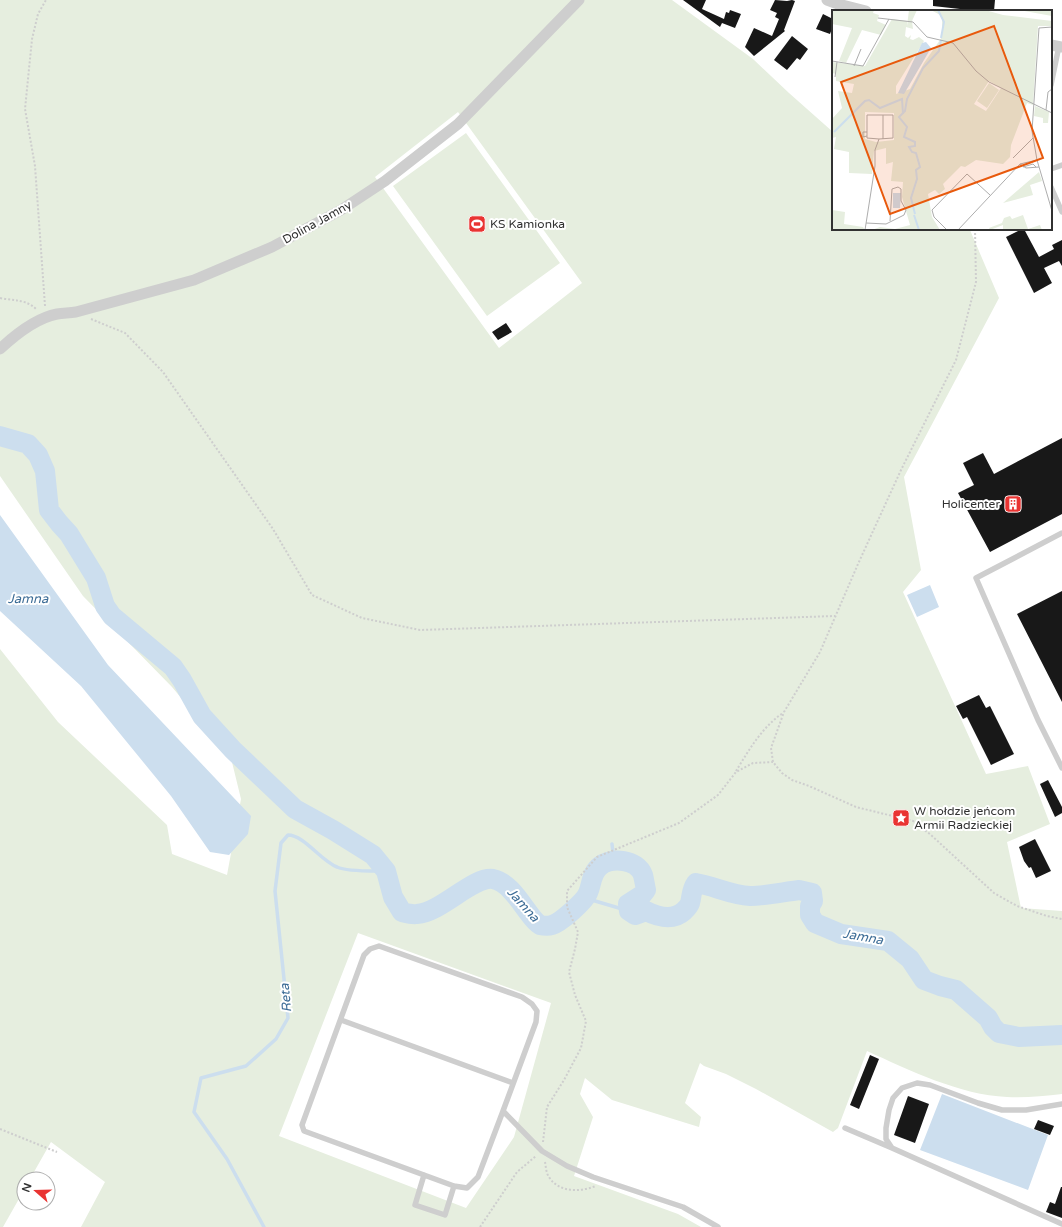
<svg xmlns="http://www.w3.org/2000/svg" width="1062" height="1227" font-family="'Varela Round',sans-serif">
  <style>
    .green { fill: #e6eedf; fill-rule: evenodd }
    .water { fill: #ccdeee }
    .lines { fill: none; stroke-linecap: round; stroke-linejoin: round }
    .stream { stroke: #ccdeee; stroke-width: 3.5 }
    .river { stroke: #ccdeee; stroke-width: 20 }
    .building { fill: #181818 }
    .path { stroke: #cecece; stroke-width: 2; stroke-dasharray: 2 2; stroke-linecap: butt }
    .service { stroke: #cecece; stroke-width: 5.5 }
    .minor { stroke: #cecece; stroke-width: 11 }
    .labels { text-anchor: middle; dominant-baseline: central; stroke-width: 4; stroke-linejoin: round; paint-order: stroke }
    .street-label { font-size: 12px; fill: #313131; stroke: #fff }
    .poi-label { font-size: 12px; fill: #313131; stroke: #fff; text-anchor: start }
    .water-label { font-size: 13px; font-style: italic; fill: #3c6c96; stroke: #fff }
    .inset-river { fill: none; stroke: #ccdeee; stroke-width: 2 }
    .inset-road { fill: none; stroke: #adadad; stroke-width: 1 }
    .view { fill: #e8590c; fill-opacity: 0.15; stroke: #e8590c; stroke-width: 2 }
    .inset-edge { fill: none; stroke: #313131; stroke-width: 2 }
  </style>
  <rect width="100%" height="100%" fill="#fff"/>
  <!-- green -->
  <path class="green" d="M0,0h672l81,59 36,34 44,39v97l137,1 29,68 -95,179 17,93 -18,22 83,182 42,-8 22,58 -43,18 14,66 41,3v183c-18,2 -37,4 -55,3 -47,-2 -98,-27 -140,-46l-29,77 -5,4 -77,-43 -30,-15 -22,-8 -4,-3 -15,40 16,14 -2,10 -87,-27 -27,-22 -5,16 13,23 -19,59 104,38 23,13h-620l24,-45 -54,-40 -21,37h-6v11l-21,37h-3v-578l58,73 109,103 5,29 55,21 14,-76 -10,-41 -59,-71 -89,-91 -83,-120zM458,112l124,171 -83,65 -124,-171zM358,933l193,70 -37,134 -48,71 -187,-72z
    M466,133l94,130 -73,53 -94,-130z"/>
  <!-- water -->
  <path class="water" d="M0,515l108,150 143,151 -3,18 -19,21 -19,-3 -39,-56 -90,-110 -81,-75z
    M930,585l9,22 -22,10 -10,-22z
    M942,1094l106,41 -20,55 -108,-40z"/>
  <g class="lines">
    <!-- stream -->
    <path class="stream" d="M612,844l2,17
      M585,898l44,13
      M264,1227l-37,-68 -33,-47 7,-34 45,-12 30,-27 12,-21 -13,-127 6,-48 7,-8c16,0 33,26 49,32 11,5 37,4 49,4"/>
    <!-- river -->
    <path class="river" d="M0,436l28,8 10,11 7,16 4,39 10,13 10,11 27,44 9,28 7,10 61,51 9,13 20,36 31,34 62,59 38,21 40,25 13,16 7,26 9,15c4,1 10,3 15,2 25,-2 56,-38 76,-35 15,3 26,21 35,33 3,4 7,10 12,13 4,1 9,1 12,0 8,-2 33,-24 36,-32 4,-9 3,-20 12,-27 12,-9 37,-7 43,9 1,4 2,10 3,15l-4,5 -14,9 1,7 6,4 11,-4c12,6 27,10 38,0 2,-2 5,-5 6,-8 2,-7 1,-13 6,-20 18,3 35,12 54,13 16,0 33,-4 49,-6l13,3 1,8 -3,5v9l5,8 26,11 47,7 22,18 14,21 16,6 16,4 32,28 5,9 6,6 20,4 43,-2"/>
  </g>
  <!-- building -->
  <path class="building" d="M683,0h23l-4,9 22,10 2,-7 3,1 1,-3 11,4 -6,14 -13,-5 2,-4 -4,8z
    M775,0l12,1 5,-1 3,1 -11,29 1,1 -31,25 -9,-9 9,-19 18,8 7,-17 -4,-2 2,-4 -7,-3z
    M933,0h62l-1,11h-16l-45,-5z
    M823,14l10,5v7l-3,8 -14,-5z
    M792,36l16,13 -8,11 -3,-2 -10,12 -13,-10z
    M1022,229h2l15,28 15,-8 -2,-4 10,-5v26l-3,-5 -15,7 8,15 -18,10 -28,-56z
    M506,323l6,9 -14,8 -6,-8z
    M1062,438v76l-72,38 -32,-59 16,-8 -11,-22 20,-10 11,21z
    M1062,591v111l-45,-88z
    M979,695l7,13 4,-2 24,48 -23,11 -24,-48 -4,2 -7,-13z
    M1048,780l14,27v6l-7,4 -15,-33z
    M1035,839l16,32 -15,7 -5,-11 -2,1 -5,-7 -5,-14z
    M870,1055l9,4 -20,50 -9,-4z
    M908,1096l21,8 -14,39 -21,-8z
    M1038,1120l16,6 -4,9 -16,-6z
    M1061,1187h1v31l-16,-6 4,-10 5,2z"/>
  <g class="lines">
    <!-- path -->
    <path class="path" d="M975,229l1,53 -20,78 -55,110 -43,94 -38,88 -36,60 -13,36 2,14 9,11 10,7 17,6 47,21 57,14 18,14 63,58 23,13 30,10 15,3
      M0,298c14,3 27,1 37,12
      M45,306l-10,-140 -10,-57 7,-70 6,-25 8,-14
      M91,319l34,14 38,39 110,157 39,66 50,23 58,12 415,-14
      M736,771c13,-21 26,-44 47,-58
      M0,1129l57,23
      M543,1142l4,-35 17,-27 17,-32 5,-27 -11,-26 -6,-23 6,-23 3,-17 -11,-25v-16l30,-34 82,-34 39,-28 18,-23 17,-9 20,-1
      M545,1162c1,5 1,11 4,15 10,16 31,15 47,9
      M480,1227l37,-55 19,-16"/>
    <!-- service -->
    <path class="service" d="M1051,85l8,-39
      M1051,169l11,-4
      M1051,187l11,25
      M1062,533l-86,45 62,142 24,48
      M341,1020l172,63
      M1062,1104l-36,6h-24l-24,-7 -48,-18 -13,-2 -15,5 -9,10 -4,12 -3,18v11l6,9 170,76
      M503,1111l33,-89 1,-11 -5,-7 -10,-7 -143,-51 -9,3 -6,6 -62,170 2,6 150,55 13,2 11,-11 25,-66 39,40 25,15 26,11 90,30 35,20
      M845,1128l47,20
      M424,1175l-9,30 30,10 9,-29"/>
    <!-- minor -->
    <path class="minor" d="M827,0l11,4 28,7
      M1051,45l11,2
      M0,349c15,-14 36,-31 57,-35 6,-1 12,-1 19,-2l118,-32 78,-33 69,-37 44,-29 73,-57 121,-124"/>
  </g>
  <!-- icons -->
  <defs>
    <symbol id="stadium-square" viewBox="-11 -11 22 22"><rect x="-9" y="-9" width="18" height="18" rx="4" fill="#e93432" stroke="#fff"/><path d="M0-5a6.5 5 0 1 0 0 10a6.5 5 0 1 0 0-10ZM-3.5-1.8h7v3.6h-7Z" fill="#fff"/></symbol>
    <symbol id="building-square" viewBox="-11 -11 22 22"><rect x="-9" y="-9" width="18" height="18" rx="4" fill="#e93432" stroke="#fff"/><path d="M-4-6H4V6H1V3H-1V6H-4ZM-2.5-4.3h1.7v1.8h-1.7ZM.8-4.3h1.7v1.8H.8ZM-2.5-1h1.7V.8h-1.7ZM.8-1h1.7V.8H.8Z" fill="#fff"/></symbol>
    <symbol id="sight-square" viewBox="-11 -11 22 22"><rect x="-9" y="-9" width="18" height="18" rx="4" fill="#e93432" stroke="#fff"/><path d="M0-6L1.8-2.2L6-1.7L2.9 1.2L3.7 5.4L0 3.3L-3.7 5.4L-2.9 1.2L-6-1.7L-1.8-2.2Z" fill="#fff"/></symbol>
  </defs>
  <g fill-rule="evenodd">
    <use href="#stadium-square" x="467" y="214" width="20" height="20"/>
    <use href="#building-square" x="1003" y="494" width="20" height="20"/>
    <use href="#sight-square" x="891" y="808" width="20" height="20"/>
  </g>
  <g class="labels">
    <!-- street labels -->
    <g class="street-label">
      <text transform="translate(317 222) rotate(-29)">Dolina Jamny</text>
    </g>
    <!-- poi labels -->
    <g class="poi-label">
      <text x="490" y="224">KS Kamionka</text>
      <text x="1000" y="504" text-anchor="end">Holicenter</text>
      <text x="914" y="811">W hołdzie jeńcom<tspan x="914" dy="14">Armii Radzieckiej</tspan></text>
    </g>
    <!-- water labels -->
    <g class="water-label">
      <text x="28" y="599">Jamna</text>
      <text transform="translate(523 905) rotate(48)">Jamna</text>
      <text transform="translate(863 937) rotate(10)">Jamna</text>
      <text transform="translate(286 998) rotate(-95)">Reta</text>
    </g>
  </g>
  <!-- overview -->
  <g transform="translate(832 10)">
    <rect width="220" height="220" fill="#fff"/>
    <path d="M0,0h42l-1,3 6,2 -2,6 9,4 -5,10 -19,-5 -16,33 -7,-2 13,-33 -20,-4zM77,0h8l-5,11 1,8 -7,-2 -1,9 3,2 3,-3 -1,4 3,1 6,-3 5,4 -28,45v8l14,-5 14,-26 18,-26v-21l-11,-6h54l18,5 49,6v5h-14l-5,79 -6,-2 -16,42 -1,12 -7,7 -27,-4 -11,7 -4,-1 -18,18 2,5 -6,5 -4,-4 -7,4 4,23 8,13h-68l8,-3 15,2 15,-4 -8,-28 1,-15 -12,-1 2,-19 -7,2v-16l-12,3 -2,23 -23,-1v-21l-15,-3 2,-12 -4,1v-19l10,-11 -4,-17 14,2 2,-9 -18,-3v-7l-4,-1v-11l33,4 27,-47 15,2v5zM157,71l12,7 -15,23 -12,-7zM33,102l29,1v27l-18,2 -11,-3zM187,0h33v6zM157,73l10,7 -12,18 -10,-7zM203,96l14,6 -1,11h-5v-5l-9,-2zM207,162l3,9 -12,4 3,10 -30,8zM0,200l13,2 -1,12 19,3 2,3h-33zM191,205l5,14 12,-4 2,5h10h-49v-5l-13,5 -1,-2 13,-5 2,-5 6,-2 2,3z" fill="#e6eedf" fill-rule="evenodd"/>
    <path d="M94,32l5,6 -27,46 -6,-1 24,-50zM61,183h8l-1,15h-7z" fill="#ccdeee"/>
    <path class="inset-river" d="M106,0l6,12 -3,16M2,122l31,-31 4,-1 11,8 22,-9 1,15M83,204l-4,-16 6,-19 -1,-9 4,-3 -4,-14 -4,-1 -3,-5 6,-1v-4l-11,-5 3,-10 -8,-10 6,-6 2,-12 16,-31 16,-17 2,-11M82,205l5,15"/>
    <path class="inset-road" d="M46,8l35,4 14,15 26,6 23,28 13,11 63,31M220,17l-13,1 -7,103 5,29 15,51M0,51l31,5 26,-47M22,56l7,-17M3,67l2,-15M214,100l2,-18 4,-3M35,126l-4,1v-5h4M51,129v-24M181,148l20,-20M188,154l6,4 13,-1M191,157l10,-3 3,3M34,213l20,1 18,-9 2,-5 -5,-9v-12l-3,-2 -6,2 -2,32M33,220l10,-64v-16l4,-11 -12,-1v-23h26v23l-14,1M115,220l-13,-13 -2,-7 35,-36 23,21M126,220l62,-66 17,-4"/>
    <path class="view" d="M162,16l49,132 -153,56 -49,-132z"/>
    <rect width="220" height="220" class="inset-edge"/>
  </g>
  <!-- north arrow -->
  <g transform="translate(36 1191) rotate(290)"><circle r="19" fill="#ffffff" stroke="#adadad"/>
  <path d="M0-3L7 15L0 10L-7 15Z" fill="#e93432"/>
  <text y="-6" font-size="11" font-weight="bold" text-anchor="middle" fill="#313131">N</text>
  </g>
</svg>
